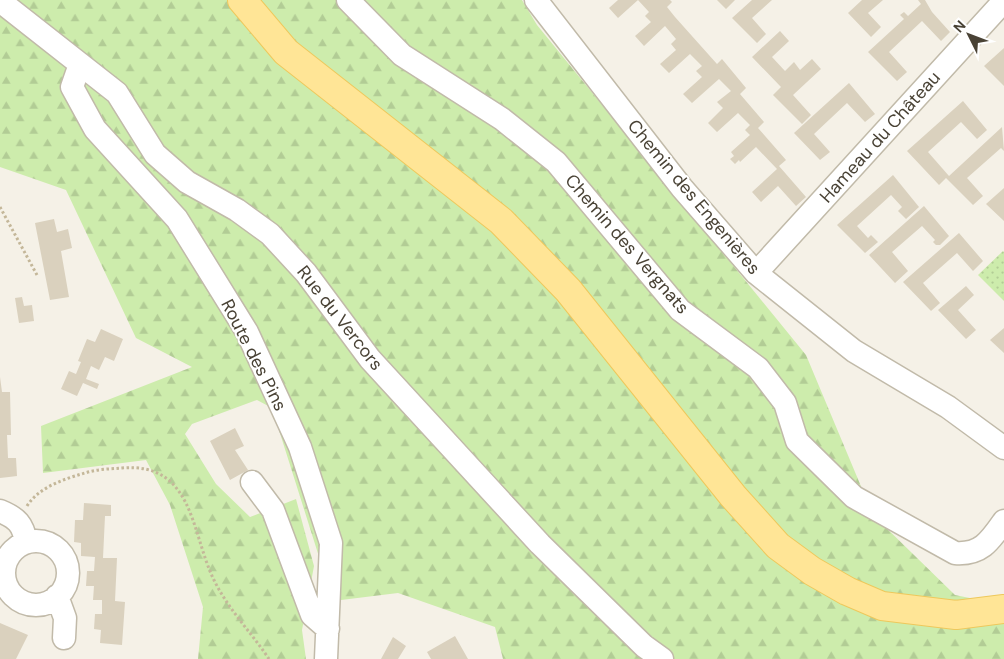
<svg xmlns="http://www.w3.org/2000/svg" width="1004" height="659" font-family="'DM Sans',sans-serif">
  <style>
    .green { fill: url(#green-dots) }
    .forest { fill: url(#forest-firs) }
    .building { fill: #dad1be }
    .lines { fill: none; stroke-linecap: round; stroke-linejoin: round }
    .minor-casing { stroke: #c1baa9; stroke-width: 25 }
    .major-casing { stroke: #eec85c; stroke-width: 30 }
    .path { stroke: #c4b799; stroke-width: 3; stroke-dasharray: 2.5 2.5; stroke-linecap: butt }
    .minor { stroke: #fff; stroke-width: 22 }
    .major { stroke: #ffe596; stroke-width: 28 }
    .labels { text-anchor: middle; dominant-baseline: central; stroke-width: 4; stroke-linejoin: round; paint-order: stroke }
    .street-label { font-size: 18px; fill: #494235; stroke: #fff }
  </style>
  <defs>
    <pattern id="green-dots" width="8" height="8" patternUnits="userSpaceOnUse" patternTransform="scale(1.25)"><rect width="8" height="8" fill="#cdecac"/><path d="M2 2h.1M6 6h.1" fill="none" stroke="#b2cc95" stroke-width="1.8" stroke-linecap="round"/></pattern>
    <pattern id="forest-firs" width="22" height="20" patternUnits="userSpaceOnUse" patternTransform="scale(1.25)"><rect width="22" height="20" fill="#cdecac"/><path d="M5 1l3.5 6h-7zM16 11l3.5 6h-7z" fill="#b2cc95"/></pattern>
  </defs>
  <rect width="100%" height="100%" fill="#f5f1e7"/>
  <!-- green -->
  <path class="green" d="M1003,251l1,1v49l-26,-26z"/>
  <!-- forest -->
  <path class="forest" d="M0,0h522l15,25 269,330 67,160 82,80 49,10v54h-501l-8,-32 -97,-34 -65,8 -61,-193 -15,-8 -65,24 -7,10 31,50 34,33 46,-18 18,67 -12,64 4,29h-108l5,-52 -33,-102 -24,-45 -103,13 -2,-47 151,-59 -56,-29 -70,-148 -66,-23z"/>
  <!-- building -->
  <path class="building" d="M618,0h20l-20,18 -9,-10z
    M638,0h32l2,2 -5,5 8,10 42,47 5,-5 24,29 -6,6 24,28 -6,6 28,32 -7,6 27,31 -10,9 -18,-20 -17,16 -9,-10 25,-23 -21,-22 -16,15 -1,-2 -4,4 -5,-5 4,-3 -3,-4 19,-17 -5,-5 5,-5 -12,-12 -21,19 -9,-9 15,-15 -6,-6 14,-11 -12,-12 -27,24 -9,-9 19,-17 -6,-6 6,-5 -12,-12 -21,19 -9,-9 16,-14 -5,-6 5,-5 -11,-13 -21,20 -9,-10 16,-14 -6,-6 4,-4z
    M717,0h18l-9,9z
    M752,0h20l-20,18 14,16 -9,9 -25,-25z
    M862,0h21l-15,13 13,14 -10,10 -23,-24z
    M918,0h7l7,12 18,20 -9,9 -19,-20 -33,31 18,20 -10,9 -29,-29 36,-33 -4,-4 4,-3 4,4 13,-12z
    M780,31l9,10 -17,16 13,14 9,-9 6,8 12,-11 9,10 -28,26 18,20 -9,9 -29,-29 8,-8 -29,-30z
    M1004,48v38l-20,-20z
    M849,83l26,31 -10,8 -18,-19 -33,31 16,18 -10,8 -26,-27z
    M963,101l24,29 -10,9 -16,-17 -33,30 21,24 53,-49 2,24 -3,-3 -34,30 16,18 -10,9 -27,-27 -7,7 -32,-34z
    M893,175l26,32 -13,12 -8,-8 4,-4 -11,-12 -34,31 11,12 3,-3 7,7 -13,11 -28,-28z
    M1004,188v33l-18,-17z
    M924,206l25,30 -9,9h-4l-3,-3 2,-2 -13,-14 -30,26 16,19 -13,12 -26,-28z
    M54,219l3,13 11,-3 4,19 -11,3 8,46 -19,3 -15,-77z
    M959,233l24,28 -10,10 -16,-18 -34,30 17,20 -9,8 -28,-29z
    M966,286l8,9 -16,15 18,20 -10,9 -28,-29z
    M22,297l2,9 8,-1 2,16 -15,2 -4,-25z
    M1004,328v25l-14,-13z
    M101,329l22,10 -9,22 -9,-4 -6,13 -8,-4 -5,13 13,5 -2,5 -14,-6 -6,13 -16,-7 8,-18 7,3 5,-12 -3,-1 9,-22 8,3z
    M0,377l2,15h8l1,43h-4l1,23h8l1,18 -8,1 -9,1z
    M235,428l9,18 -9,4 13,20 -18,10 -20,-39z
    M84,503l27,2v11h-6l-2,42h14l-2,43 10,1 -3,43 -22,-2 1,-13 -7,-1 1,-15h7v-14h-9l1,-14h-8l1,-15h7l1,-14 -14,-1v-13l-7,-1 1,-22h8z
    M0,623l28,12 -12,24h-16z
    M455,636l13,23h-37l-4,-7z
    M393,637l13,9 -8,13h-17z"/>
  <g class="lines">
    <defs>
      <path id="minor" d="M348,0l54,55 100,64 54,43 124,148 78,58 27,35 12,38 57,56 101,56c26,2 35,-12 49,-32
        M536,0l146,188 74,85 98,78 94,56 56,41
        M0,1l117,92 38,61 32,28 50,28 33,24 36,39 64,86 170,185 104,102 18,13
        M80,64l-8,23 23,42 82,90 70,113 53,115 31,96 -5,116
        M756,273l248,-272
        M252,482l21,28 39,105 16,14
        M0,511c17,7 23,13 26,31
        M4 573a32 32 0 1 1 64 0a32 32 0 1 1-64 0Z
        M57,596l8,22 -1,20"/>
      <path id="major" d="M242,0l44,52 215,169 67,69 165,206 45,50 34,25 35,20 35,15 74,9 48,-6"/>
    </defs>
    <!-- minor casing -->
    <use href="#minor" class="minor-casing"/>
    <!-- major casing -->
    <use href="#major" class="major-casing"/>
    <!-- path -->
    <path class="path" d="M0,207l37,68
      M27,506c12,-19 37,-27 58,-33 12,-4 25,-4 37,-5 71,-6 69,63 91,110 14,30 38,54 56,81"/>
    <!-- minor -->
    <use href="#minor" class="minor"/>
    <!-- major -->
    <use href="#major" class="major"/>
  </g>
  <g class="labels">
    <!-- street labels -->
    <g class="street-label">
      <text transform="translate(880 137) rotate(-48)">Hameau du Château</text>
      <text transform="translate(694 197) rotate(50)">Chemin des Engenières</text>
      <text transform="translate(627 244) rotate(49)">Chemin des Vergnats</text>
      <text transform="translate(340 318) rotate(52)">Rue du Vercors</text>
      <text transform="translate(254 355) rotate(63)">Route des Pins</text>
    </g>
  </g>
  <!-- north arrow -->
  <g transform="translate(969 35) rotate(312)" stroke="#ffffff" stroke-width="4" paint-order="stroke">
  <path d="M0-4L9 19L0 12L-9 19Z" fill="#494235"/>
  <text y="-8" font-size="14" font-weight="bold" text-anchor="middle" fill="#494235">N</text>
  </g>
</svg>
